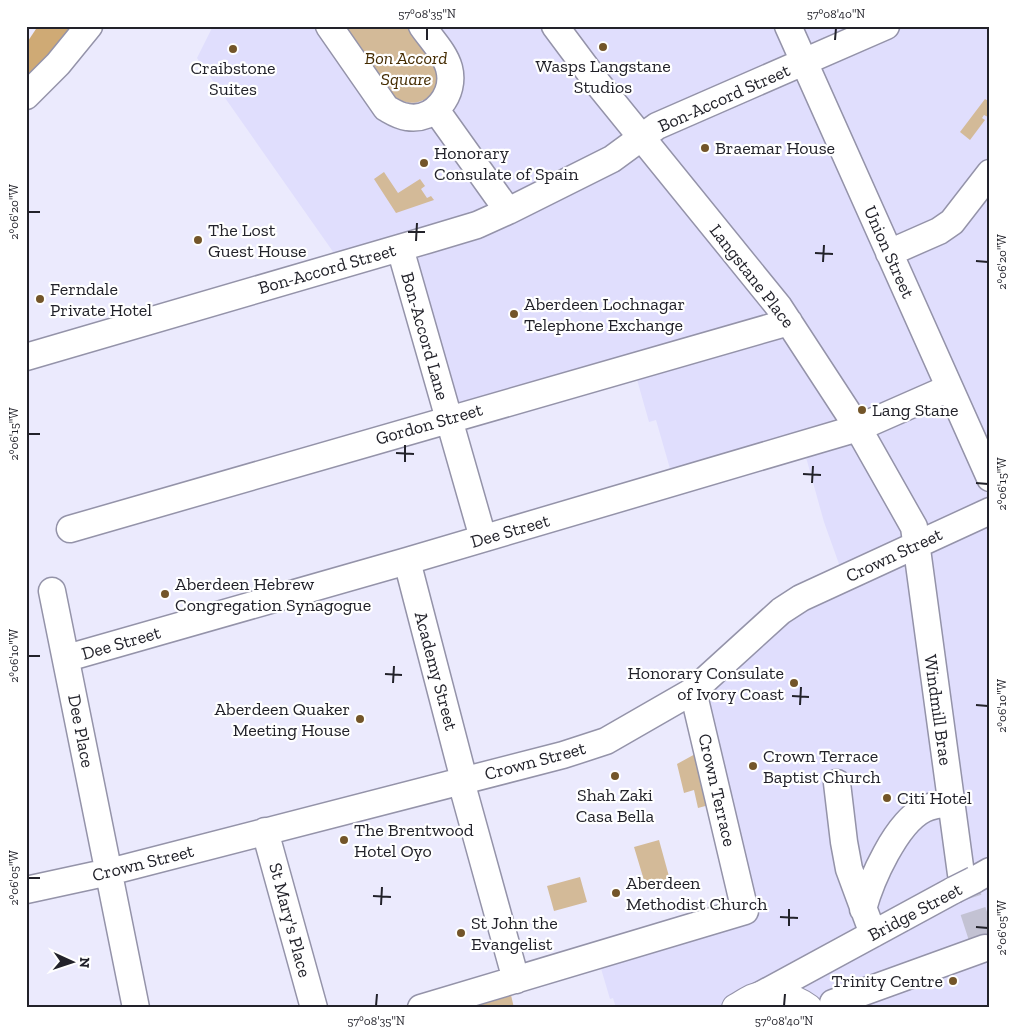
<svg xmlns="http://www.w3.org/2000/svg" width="1016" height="1034" font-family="'Zilla Slab',serif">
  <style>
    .built { fill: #e0defd }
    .green { fill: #d3ba98 }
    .forest { fill: #cfaa75 }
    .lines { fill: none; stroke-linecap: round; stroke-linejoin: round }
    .minor-tunnel { stroke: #c3c2d3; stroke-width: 26; stroke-dasharray: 26 13; stroke-linecap: butt }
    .minor-casing { stroke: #9493a9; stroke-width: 29 }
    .major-casing { stroke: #9493a9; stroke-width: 30 }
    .minor { stroke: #fff; stroke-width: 26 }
    .major { stroke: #fff; stroke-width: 28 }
    .minor-bridge-casing { stroke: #9493a9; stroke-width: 29; stroke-linecap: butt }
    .minor-bridge { stroke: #fff; stroke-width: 26 }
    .ticks { fill: none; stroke: #22222a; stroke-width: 2 }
    .poi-dot { fill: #735529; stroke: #fff; stroke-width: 2 }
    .labels { text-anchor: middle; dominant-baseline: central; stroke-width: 4.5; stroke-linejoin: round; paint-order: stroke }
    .park-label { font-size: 18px; font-style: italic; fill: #442b00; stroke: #fff }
    .poi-label { font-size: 18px; fill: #22222a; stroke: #fff; text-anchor: start }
    .street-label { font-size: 18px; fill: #22222a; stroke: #fff }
    .neatline { fill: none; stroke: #22222a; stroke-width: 2 }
    .ticks-label { font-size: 12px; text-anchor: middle; fill: #22222a }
  </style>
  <rect width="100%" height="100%" fill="#ebeafd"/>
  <!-- built -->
  <path class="built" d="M213,26h777v982h-374l-3,-10 -3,1 -13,-44 148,-45 -52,-219 151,-113 -20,-56 -20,-72 -129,36 -19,-66 -7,2 -13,-46 -187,43 -49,-171 -64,8 -139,-198z"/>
  <!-- green -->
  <path class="green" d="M346,26h63c9,14 25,30 28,46 5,26 -25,40 -43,24z
    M985,99l5,3v12l-2,3 -4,-2 -2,3 3,2 -15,20 -10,-8z
    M384,172l14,21 22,-14 5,7 -4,3 6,9 4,-2 3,4 -38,13 -22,-34z
    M697,753l12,52 -11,3 -4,-18 -10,3 -7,-29z
    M659,840l11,40 -24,7 -12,-40z
    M580,877l7,25 -33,9 -7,-25z
    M511,995l3,13h-45z"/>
  <!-- forest -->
  <path class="forest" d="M38,26h34l-27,34 -19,21v-37z"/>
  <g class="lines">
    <!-- minor-tunnel -->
    <path class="minor-tunnel" d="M961,874l24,74"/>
    <defs>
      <path id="minor" d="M329,26l57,82c7,4 13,8 21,9 27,5 49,-23 42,-49 -4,-15 -18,-29 -27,-42
        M555,26l44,59 180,222 79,121 56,99 47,347
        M788,26l202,452
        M26,96l32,-32 31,-38
        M436,110l72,101
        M400,248l83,290
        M889,253l50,-22 13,-9 38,-49
        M26,357l401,-117 50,-15 31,-14 104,-52 45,-33 229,-100
        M70,529l719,-207
        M407,561l57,219
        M52,591l84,417
        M67,658l340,-97 451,-133 91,-40
        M461,781l55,199
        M837,783l7,59 5,27 24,65
        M265,831l49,177
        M974,880l16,-9
        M26,890l83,-18 454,-117 43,-14 87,-50 88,-80 20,-13 189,-87
        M863,909c8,-29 33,-86 61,-100 8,-4 18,-5 27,-6
        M755,998l199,-108
        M833,1003l152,-55
        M421,1008l324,-97 -52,-220"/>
      <path id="major" d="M736,1008c6,-3 12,-8 18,-10 17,-6 40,-1 54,10"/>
    </defs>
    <!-- minor casing -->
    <use href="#minor" class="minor-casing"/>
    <!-- major casing -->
    <use href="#major" class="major-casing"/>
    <!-- minor -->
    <use href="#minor" class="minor"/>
    <!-- major -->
    <use href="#major" class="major"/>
    <defs>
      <path id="minor-bridge" d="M954,890l20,-10"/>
    </defs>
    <!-- minor-bridge casing -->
    <use href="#minor-bridge" class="minor-bridge-casing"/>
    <!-- minor-bridge -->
    <use href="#minor-bridge" class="minor-bridge"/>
  </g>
  <!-- ticks -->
  <path class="ticks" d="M427,40v-12M835,40l1,-12M28,212h12M408,232h17M416,241l1,-18M815,253l18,1M976,261l12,1M823,262l1,-17M28,434h12M396,453l18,1M405,462v-17M803,474l18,1M812,483l1,-17M976,483l12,1M28,656h12M385,674l17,1M393,683l1,-17M792,696l17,1M800,705l1,-18M976,705l12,1M28,878h12M373,896l18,1M381,905l1,-18M780,917l18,1M789,926v-17M976,927l12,1M376,1006l1,-12M784,1006l1,-12"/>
  <!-- markers -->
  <g class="poi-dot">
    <circle cx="603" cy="47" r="5"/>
    <circle cx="233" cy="49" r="5"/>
    <circle cx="705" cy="148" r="5"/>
    <circle cx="424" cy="163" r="5"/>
    <circle cx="198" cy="240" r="5"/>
    <circle cx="40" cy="299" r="5"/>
    <circle cx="514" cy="314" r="5"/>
    <circle cx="862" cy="410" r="5"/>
    <circle cx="165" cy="594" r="5"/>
    <circle cx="794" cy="683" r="5"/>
    <circle cx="360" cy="719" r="5"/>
    <circle cx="753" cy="766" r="5"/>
    <circle cx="615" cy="776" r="5"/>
    <circle cx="887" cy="798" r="5"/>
    <circle cx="344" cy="840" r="5"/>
    <circle cx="616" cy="893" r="5"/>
    <circle cx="461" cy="933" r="5"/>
    <circle cx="953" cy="981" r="5"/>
  </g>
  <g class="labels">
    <!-- park labels -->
    <g class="park-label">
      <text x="406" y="58">Bon Accord<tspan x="406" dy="21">Square</tspan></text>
    </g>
    <!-- poi labels -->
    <g class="poi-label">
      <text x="603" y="66" text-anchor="middle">Wasps Langstane<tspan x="603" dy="21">Studios</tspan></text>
      <text x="233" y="68" text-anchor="middle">Craibstone<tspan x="233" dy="21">Suites</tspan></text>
      <text x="715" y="148">Braemar House</text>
      <text x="434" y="153">Honorary<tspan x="434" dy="21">Consulate of Spain</tspan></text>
      <text x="208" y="230">The Lost<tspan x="208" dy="21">Guest House</tspan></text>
      <text x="50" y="289">Ferndale<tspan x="50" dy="21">Private Hotel</tspan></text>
      <text x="524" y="304">Aberdeen Lochnagar<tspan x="524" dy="21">Telephone Exchange</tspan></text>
      <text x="872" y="410">Lang Stane</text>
      <text x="175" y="584">Aberdeen Hebrew<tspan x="175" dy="21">Congregation Synagogue</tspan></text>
      <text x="784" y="673" text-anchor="end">Honorary Consulate<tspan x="784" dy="21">of Ivory Coast</tspan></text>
      <text x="350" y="709" text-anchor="end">Aberdeen Quaker<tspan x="350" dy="21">Meeting House</tspan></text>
      <text x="763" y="756">Crown Terrace<tspan x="763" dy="21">Baptist Church</tspan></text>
      <text x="615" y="795" text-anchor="middle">Shah Zaki<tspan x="615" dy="21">Casa Bella</tspan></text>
      <text x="897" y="798">Citi Hotel</text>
      <text x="354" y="830">The Brentwood<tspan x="354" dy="21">Hotel Oyo</tspan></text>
      <text x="626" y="883">Aberdeen<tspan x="626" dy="21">Methodist Church</tspan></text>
      <text x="471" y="923">St John the<tspan x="471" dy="21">Evangelist</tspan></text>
      <text x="943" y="981" text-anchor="end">Trinity Centre</text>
    </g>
    <!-- street labels -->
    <g class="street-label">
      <text transform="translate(724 98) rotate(-24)">Bon-Accord Street</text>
      <text transform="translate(889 252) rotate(66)">Union Street</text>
      <text transform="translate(327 269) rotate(-16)">Bon-Accord Street</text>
      <text transform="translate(752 276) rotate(52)">Langstane Place</text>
      <text transform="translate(425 336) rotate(74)">Bon-Accord Lane</text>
      <text transform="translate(429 424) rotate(-16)">Gordon Street</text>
      <text transform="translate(510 531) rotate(-16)">Dee Street</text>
      <text transform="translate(894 555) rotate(-25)">Crown Street</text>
      <text transform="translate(121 643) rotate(-16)">Dee Street</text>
      <text transform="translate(436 671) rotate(75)">Academy Street</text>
      <text transform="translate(938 710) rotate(82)">Windmill Brae</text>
      <text transform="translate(81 731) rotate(79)">Dee Place</text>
      <text transform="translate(535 761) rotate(-15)">Crown Street</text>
      <text transform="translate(717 790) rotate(77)">Crown Terrace</text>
      <text transform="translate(143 863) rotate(-14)">Crown Street</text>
      <text transform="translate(915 912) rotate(-28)">Bridge Street</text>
      <text transform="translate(290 920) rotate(75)">St Mary's Place</text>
    </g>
  </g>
  <!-- border -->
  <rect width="1016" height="1034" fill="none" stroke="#ffffff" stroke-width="55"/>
  <!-- north arrow -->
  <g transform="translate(72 962) rotate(93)" stroke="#ffffff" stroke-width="4" paint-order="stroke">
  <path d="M0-4L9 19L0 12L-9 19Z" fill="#22222a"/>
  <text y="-8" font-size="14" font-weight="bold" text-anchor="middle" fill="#22222a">N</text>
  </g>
  <rect x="28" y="28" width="960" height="978" class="neatline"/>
  <g class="ticks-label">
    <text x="427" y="18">57°08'35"N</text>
    <text x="836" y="18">57°08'40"N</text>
    <text transform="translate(14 212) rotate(-90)" y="4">2°06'20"W</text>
    <text transform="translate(1002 262) rotate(-90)" y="4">2°06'20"W</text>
    <text transform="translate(14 434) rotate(-90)" y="4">2°06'15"W</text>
    <text transform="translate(1002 484) rotate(-90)" y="4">2°06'15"W</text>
    <text transform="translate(14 656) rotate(-90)" y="4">2°06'10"W</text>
    <text transform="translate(1002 706) rotate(-90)" y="4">2°06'10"W</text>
    <text transform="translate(14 878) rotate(-90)" y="4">2°06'05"W</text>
    <text transform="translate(1002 928) rotate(-90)" y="4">2°06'05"W</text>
    <text x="376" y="1025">57°08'35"N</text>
    <text x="784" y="1025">57°08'40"N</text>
  </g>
</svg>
